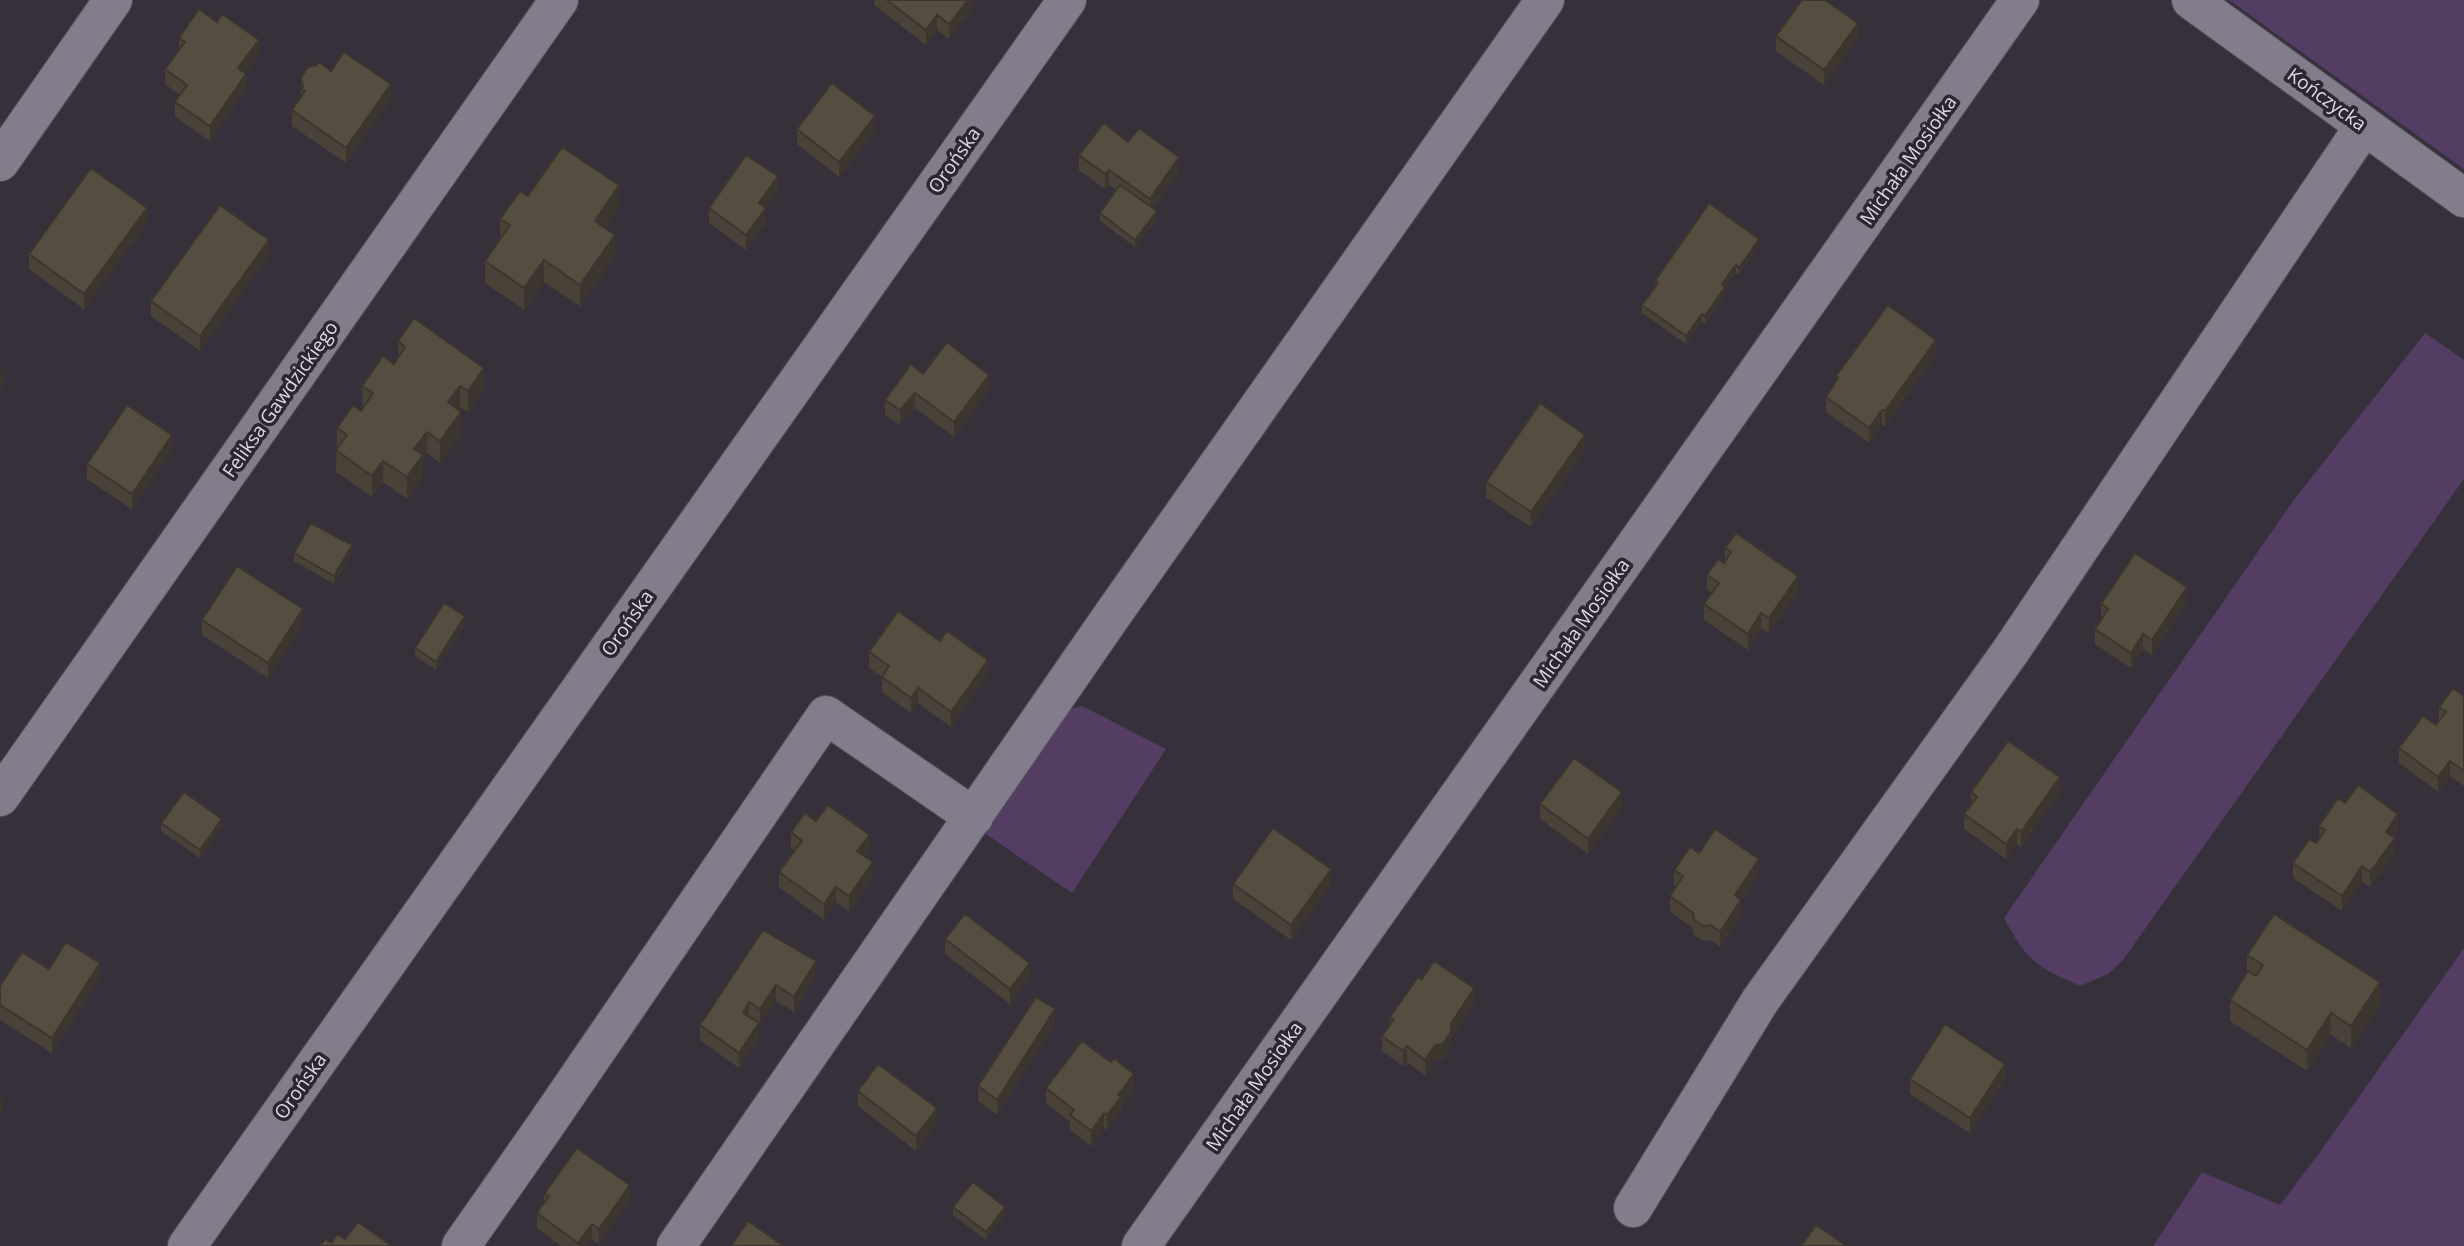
<svg xmlns="http://www.w3.org/2000/svg" width="2464" height="1246" font-family="'Open Sans',sans-serif">
  <style>
    .green { fill: #533d63 }
    .lines { fill: none; stroke-linecap: round; stroke-linejoin: round }
    .minor-casing { stroke: #534e58; stroke-width: 40 }
    .minor { stroke: #837c8a; stroke-width: 38 }
    .wall { fill: #4a4238 }
    .shaded-wall { fill: #3c362e }
    .building { fill: #564d41; stroke: #3c362e; stroke-width: 2 }
    .labels { text-anchor: middle; dominant-baseline: central; stroke-width: 7; stroke-linejoin: round; paint-order: stroke }
    .street-label { font-size: 19px; fill: #dedae2; stroke: #2c2631 }
  </style>
  <rect width="100%" height="100%" fill="#36303b"/>
  <!-- green -->
  <path class="green" d="M2229,0h235v169z
    M2425,333l39,27v119l-341,481 -15,14 -28,12c-45,-20 -52,-24 -76,-68l289,-417z
    M1082,706l84,43 -94,144 -92,-63 85,-119z
    M2464,948v298h-311l49,-74 78,33 40,-53z"/>
  <g class="lines">
    <defs>
      <path id="minor" d="M2191,0l273,198
        M0,162l113,-162
        M0,797l559,-797
        M1633,1208l127,-207 250,-349 354,-526
        M187,1246l880,-1246
        M461,1246l86,-123 279,-408 148,102
        M676,1246l437,-632 432,-614
        M1141,1246l879,-1246"/>
    </defs>
    <!-- minor casing -->
    <use href="#minor" class="minor-casing"/>
    <!-- minor -->
    <use href="#minor" class="minor"/>
  </g>
  <!-- wall -->
  <path class="wall" d="M874,0h98v10l-23,29 -12,-9 -11,15 -52,-40z
    M1776,36l82,2 -34,47 -48,-34z
    M179,38l80,17 -14,18 1,16 -36,52 -35,-24v-15l5,-7 -15,-11v-15l14,-19z
    M331,71l60,28 -45,64 -54,-37v-16l9,-13v-20z
    M797,129l78,2 -36,46 -42,-33z
    M1128,142l51,30 -26,37 4,10 -22,28 -35,-26v-8l17,-23 -8,-5 -4,4 -26,-19v-15z
    M778,191l-12,17v15l-20,27 -37,-27v-15z
    M528,196l91,11 -14,21 10,28 -35,50 -36,-24 -20,28 -39,-27v-22l15,-22v-20z
    M147,223l-63,86 -55,-40v-15z
    M1759,246l-20,29 -3,-2 -11,15v6l-20,30 -3,-3 -16,23 -44,-31v-8l13,-18v-6z
    M269,255l-69,96 -49,-35v-15z
    M398,341l86,48 -16,23 -8,-5 -2,3 3,24 -21,29 -13,-10 -4,7v17l-16,22 -24,-17 -11,15 -36,-25 1,-44 24,-17 2,-3 -1,-22 32,-22 4,-6z
    M1936,355l-51,71 -3,-1 -13,18 -43,-31v-15l10,-16v-5z
    M923,374l66,16 -35,47 -39,-29 -15,17 -15,-10v-15z
    M172,450l-40,59 -45,-30v-15z
    M1585,450l-54,77 -45,-30v-15z
    M1725,548l73,44 -29,41 -8,-5 -13,22 -44,-30v-16l8,-11 -5,-3v-15l17,-12 1,-2z
    M294,553h58l-18,31 -40,-23z
    M2187,602l-35,53 -9,-6 -12,19 -36,-24v-15l6,-9v-16z
    M202,620l101,4 -35,54 -66,-43z
    M465,624l-29,46 -21,-14v-8z
    M940,641l48,34 -37,52 -33,-24 -7,10 -29,-21v-15l-13,-9v-16z
    M2464,696v90l-14,-10 -12,16 -39,-29v-15l37,-23 3,-4v-14z
    M1971,792l89,1 -39,54 -4,-3 -11,15 -42,-30v-15l7,-9z
    M2345,803l53,26 -5,8 2,16 -25,34 -8,-5 -20,29 -49,-33v-15l23,-20 3,-5v-12z
    M1540,804l82,3 -34,47 -48,-35z
    M816,821l54,29 -5,7 8,21 -24,33 -13,-9 -12,18 -45,-33v-15l16,-21 -4,-3v-16z
    M161,823l61,3 -22,32 -39,-27z
    M1699,853l60,21 -18,27v14l-21,32 -9,-7 -8,1 -9,-6 -1,-7 -23,-16v-16l6,-9 -2,-2v-15z
    M1233,884h98l-40,56 -58,-41z
    M763,930l53,46 -22,36 -18,-11 -16,23 -1,-1v15l-20,30 -39,-28v-15z
    M945,939l85,39 -20,26 -65,-50z
    M2247,955l133,49 -29,44 -20,-13 -24,36 -77,-50v-21l17,-26z
    M49,969l51,9 -48,75 -52,-33v-34z
    M1474,1003l-23,35v9l-8,12 -8,1 -10,15 -18,-13 -4,4 -21,-15v-15l8,-12v-7z
    M1055,1024l-58,91 -19,-14v-15z
    M1910,1079h95l-35,54 -60,-39z
    M1046,1088l88,1 -13,17v6l-14,18 -3,-2 -13,18 -21,-16v-8l-24,-19z
    M858,1091l79,32 -21,28 -58,-45z
    M544,1194l86,6 -31,44 -7,-5 -5,7h-26l-24,-18v-15l7,-11z
    M953,1207l52,8 -19,25 -33,-25z"/>
  <!-- shaded-wall -->
  <path class="shaded-wall" d="M968,0h4v10l-23,29v-15z
    M937,15v15l-11,15v-15z
    M1858,23v15l-34,47v-15z
    M259,40v15l-21,28v-15z
    M246,74v15l-36,52v-15z
    M391,84v15l-45,64v-15z
    M875,116v15l-36,46v-15z
    M1179,157v15l-29,42v-15z
    M1109,170v15l-4,4v-15z
    M778,176v15l-12,17v15l-20,27v-15l13,-32z
    M619,185v22l-24,35v-21z
    M147,208v15l-63,86v-15z
    M1157,211v8l-22,28v-7z
    M615,235v21l-35,50v-21z
    M1759,239v7l-20,29v-7z
    M269,240v15l-69,96v-15z
    M544,260v22l-20,28v-22z
    M1736,265v8l-11,15v6l-20,30v-8l17,-32z
    M1702,314v7l-16,23v-8z
    M1936,340v15l-51,71v-15z
    M484,368v21l-16,23v-21z
    M4,369v15l-4,6v-15z
    M989,375v15l-35,47v-15z
    M460,386v21l-12,17v-22z
    M915,393v15l-15,17v-15z
    M1882,410v15l-13,18v-15z
    M461,412v22l-21,29v-22z
    M427,432v21l-4,7v17l-16,22v-22l7,-28z
    M172,435v15l-40,59v-15z
    M1585,435v15l-54,77v-15z
    M383,461v21l-11,15v-21z
    M352,545v8l-18,31v-8z
    M1798,576v16l-29,41v-15z
    M2187,587v15l-35,53v-15z
    M303,609v15l-35,54v-15z
    M1761,613v15l-13,22v-16z
    M465,616v8l-29,46v-8z
    M2143,634v15l-12,19v-15z
    M988,660v15l-37,52v-15z
    M918,688v15l-7,10v-15z
    M2450,761v15l-12,16v-15z
    M2060,777v16l-39,54v-15z
    M1622,792v15l-34,47v-15z
    M2398,814v15l-12,18v-15z
    M222,819v7l-22,32v-8z
    M2017,829v15l-11,15v-15z
    M870,835v15l-13,17v-16z
    M2395,838v15l-25,34v-15z
    M1759,859v15l-18,27v14l-21,32v-15l15,-37z
    M873,862v16l-24,33v-15z
    M2362,866v16l-20,29v-15z
    M1331,869v15l-40,56v-15z
    M836,887v15l-12,18v-16z
    M816,961v15l-22,36v-15z
    M100,963v15l-48,75v-15z
    M1030,963v15l-20,26v-15z
    M2380,982v22l-29,44v-22z
    M776,985v16l-16,23v-15z
    M1474,988v15l-23,35v9l-8,12 -8,1 -10,15v-15z
    M749,1002v15l-6,-4z
    M1055,1009v15l-58,91v-15z
    M2331,1013v22l-24,36v-21z
    M759,1023v15l-20,30v-15z
    M1407,1046v16l-4,4v-15z
    M2005,1064v15l-35,54v-15z
    M1134,1074v15l-13,17v6l-14,18v-15l11,-20z
    M3,1095v15l-3,6v-15z
    M937,1108v15l-21,28v-15z
    M1104,1113v15l-13,18v-15z
    M630,1185v15l-31,44v-15z
    M1005,1207v8l-19,25v-8z
    M592,1224v15l-5,7h-9v-3z"/>
  <!-- building -->
  <path class="building" d="M887,0h81l-19,24 -12,-9 -11,15z
    M1802,0h23l33,23 -34,47 -48,-34z
    M199,9l18,13 5,-8 37,26 -21,28 8,6 -36,52 -35,-24 12,-17 -22,-16 20,-27 -6,-4z
    M344,52l47,32 -45,64 -54,-38 13,-19 -4,-2 2,-3 -2,-9 7,-10 9,-2 2,-3 12,9z
    M832,83l43,33 -36,46 -42,-33z
    M1104,123l24,19 11,-14 40,29 -29,42 -41,-29 -4,4 -26,-19z
    M562,147l57,38 -24,36 20,14 -35,50 -36,-25 -20,28 -39,-27 25,-36 -10,-6 20,-28 8,5z
    M746,155l32,21 -19,27 7,5 -20,27 -37,-27z
    M91,168l56,40 -63,86 -55,-40z
    M1120,185l37,26 -22,29 -35,-27z
    M1709,203l50,36 -20,29 -3,-3 -14,19 3,3 -20,29 -3,-2 -16,22 -44,-31 16,-22 -3,-2z
    M220,205l49,35 -69,96 -49,-35z
    M1888,305l48,35 -51,71 -3,-1 -13,18 -43,-31 12,-19 -2,-2z
    M414,318l70,50 -16,23 -8,-5 -12,16 13,10 -21,29 -13,-9 -13,17 9,6 -16,22 -24,-16 -11,15 -36,-26 11,-15 -10,-7 16,-23 8,6 12,-18 -11,-7 21,-30 11,8 11,-17 -7,-6z
    M947,342l42,33 -35,47 -39,-29 -15,17 -15,-10 26,-36 12,10z
    M1540,403l45,32 -54,77 -45,-30z
    M127,405l45,30 -40,59 -45,-30z
    M311,523l41,22 -18,31 -40,-23z
    M1736,533l62,43 -29,42 -8,-5 -13,21 -44,-30 15,-21 -12,-8 11,-16 6,4 7,-11 -6,-4z
    M2135,553l52,34 -35,53 -9,-6 -12,19 -36,-24 13,-20 -7,-5z
    M237,566l66,43 -35,54 -66,-43z
    M444,603l21,13 -29,46 -21,-14z
    M898,611l42,30 7,-10 41,29 -37,52 -33,-24 -7,10 -29,-21 7,-11 -20,-14z
    M2453,688l11,8v75l-14,-10 -12,16 -39,-29 24,-32 13,9 10,-13 -7,-5z
    M2008,741l52,36 -39,55 -4,-3 -11,15 -42,-30 13,-17 -6,-5z
    M1574,758l48,34 -34,47 -48,-35z
    M2358,785l40,29 -12,18 9,6 -25,34 -8,-6 -20,30 -49,-33 16,-24 7,4 9,-13 -6,-4 19,-28 7,5z
    M184,792l38,27 -22,31 -39,-27z
    M828,805l42,30 -13,16 16,11 -24,34 -13,-9 -12,17 -45,-32 23,-31 -11,-9 14,-19 11,8z
    M1273,828l58,41 -40,56 -58,-41z
    M1715,829l44,30 -24,36 6,5 -21,32 -9,-7 -8,1 -9,-6 -1,-7 -23,-17 13,-20 -9,-6 16,-23 9,6z
    M965,914l65,49 -20,26 -65,-50z
    M2274,914l106,68 -29,44 -20,-13 -24,37 -77,-50 18,-29 8,5 7,-11 -16,-10z
    M763,930l53,31 -22,36 -18,-12 -16,24 -11,-7 -6,11 16,10 -20,30 -39,-28z
    M66,942l34,21 -48,75 -52,-33v-19l22,-34 27,17z
    M1434,961l40,27 -23,36v8l-8,12 -8,1 -10,15 -18,-14 -4,5 -21,-15 12,-17 -4,-2 28,-40 4,2z
    M1036,997l19,12 -58,91 -19,-14z
    M1945,1024l60,40 -35,54 -60,-39z
    M1082,1041l29,21 3,-4 20,16 -16,21 3,2 -14,18 -3,-2 -13,18 -21,-16 4,-5 -28,-22z
    M878,1064l59,44 -21,28 -58,-45z
    M577,1148l53,37 -31,44 -7,-5 -14,19 -41,-30 12,-17 -5,-2z
    M973,1182l32,25 -19,25 -33,-25z
    M748,1221l36,25h-53z
    M358,1222l34,24h-72l5,-7 6,4 7,-9 7,5z
    M1816,1225l31,21h-46z"/>
  <g class="labels">
    <!-- street labels -->
    <g class="street-label">
      <text transform="translate(2327 99) rotate(36)">Kończycka</text>
      <text transform="translate(954 160) rotate(-55)">Orońska</text>
      <text transform="translate(1908 160) rotate(-55)">Michała Mosiołka</text>
      <text transform="translate(280 399) rotate(-55)">Feliksa Gawdzickiego</text>
      <text transform="translate(627 623) rotate(-55)">Orońska</text>
      <text transform="translate(1581 623) rotate(-55)">Michała Mosiołka</text>
      <text transform="translate(300 1086) rotate(-55)">Orońska</text>
      <text transform="translate(1254 1086) rotate(-55)">Michała Mosiołka</text>
    </g>
  </g>
</svg>
